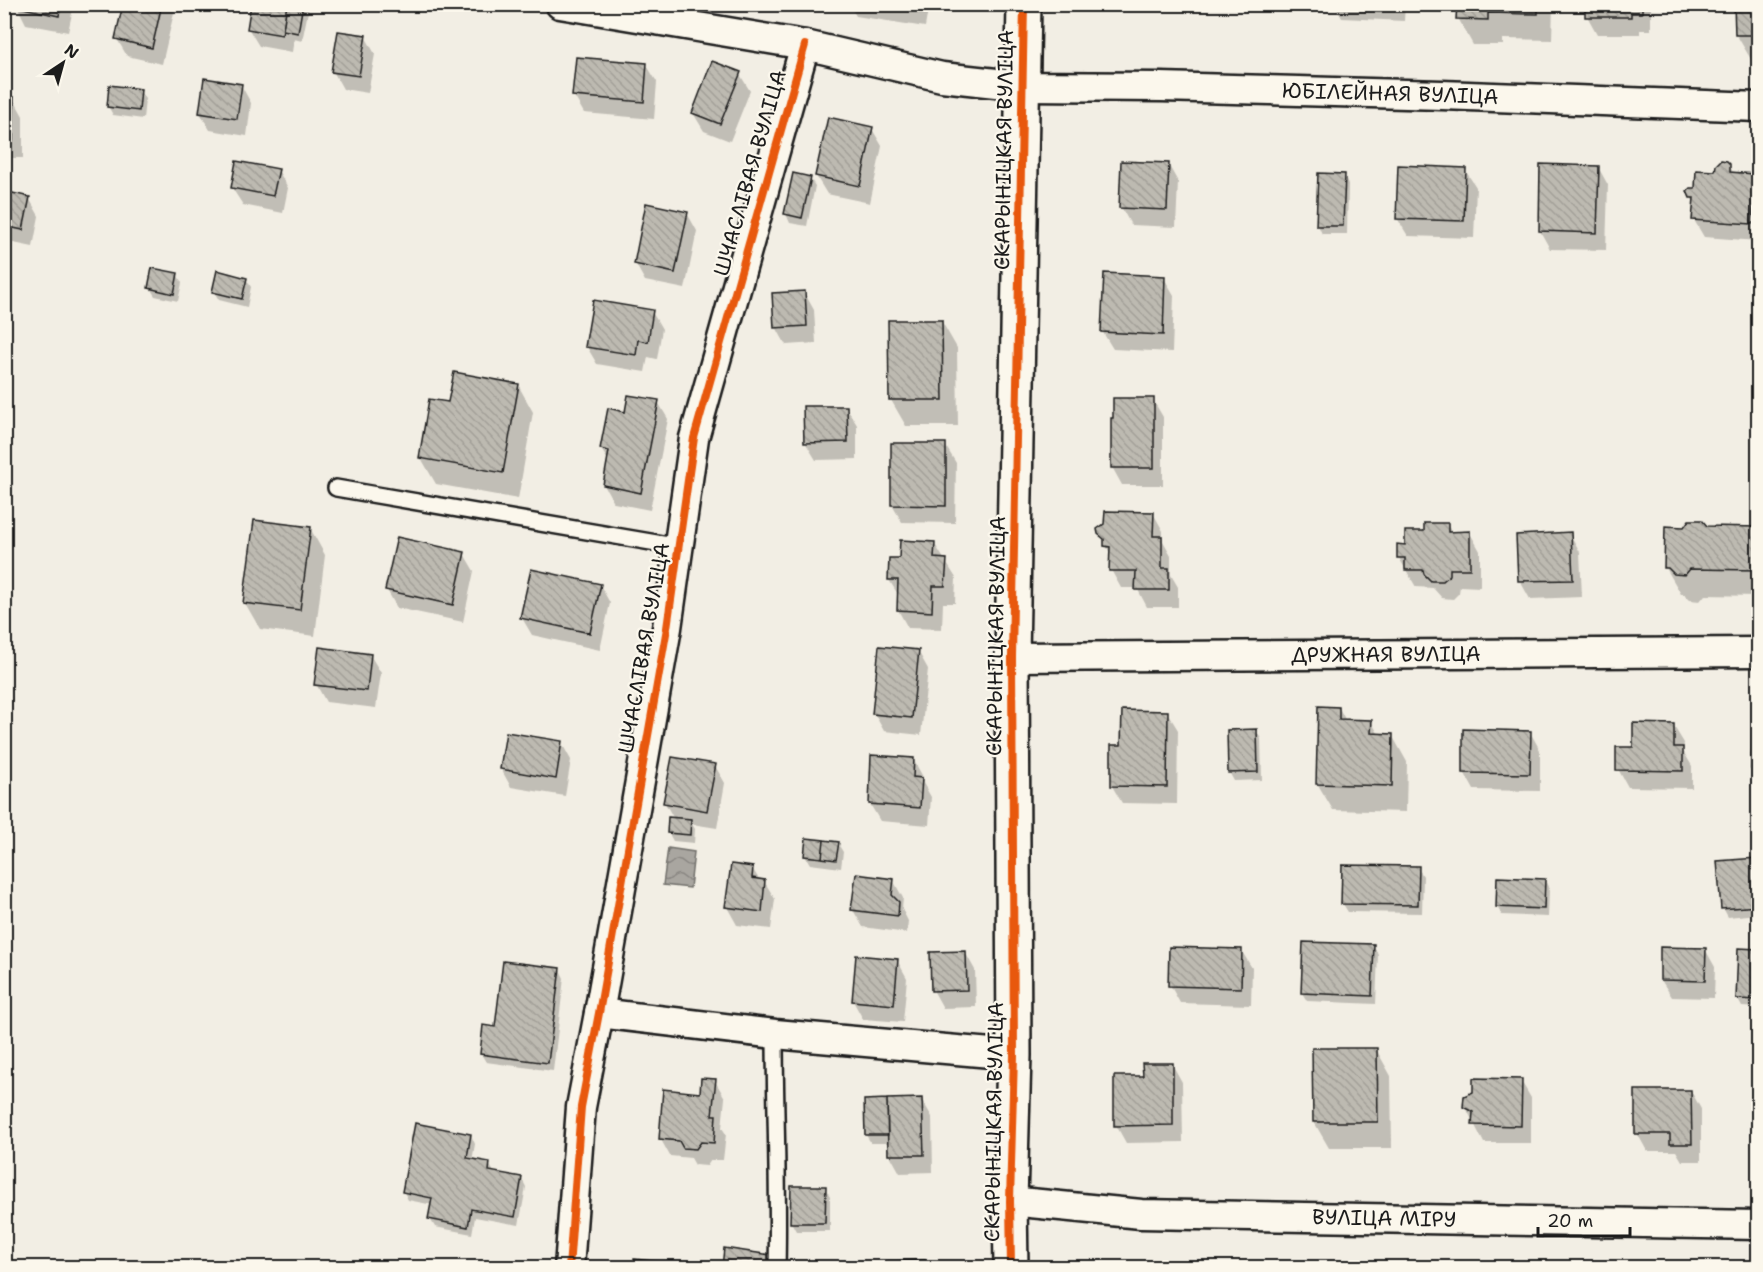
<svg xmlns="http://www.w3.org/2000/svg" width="1763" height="1272" font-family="'Shantell Sans',sans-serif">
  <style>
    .water { fill: url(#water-waves); stroke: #716f6b; stroke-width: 1.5 }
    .shadow { fill: #0003 }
    .building { fill: url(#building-back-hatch); stroke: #1c1c1c; stroke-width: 1.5 }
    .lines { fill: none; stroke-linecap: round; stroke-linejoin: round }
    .service-casing { stroke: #1c1c1c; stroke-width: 20 }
    .minor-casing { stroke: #1c1c1c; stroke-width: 33 }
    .tertiary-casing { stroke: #1c1c1c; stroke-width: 38 }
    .service { stroke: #fbf7ec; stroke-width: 15 }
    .minor { stroke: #fbf7ec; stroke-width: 28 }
    .tertiary { stroke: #fbf7ec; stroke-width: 33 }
    .cycleway-casing { stroke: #fbf7ec; stroke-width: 11 }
    .cycleway { stroke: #e8590c; stroke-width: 8 }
    .labels { text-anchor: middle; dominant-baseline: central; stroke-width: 4.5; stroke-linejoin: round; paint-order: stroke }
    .street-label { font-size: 21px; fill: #1c1c1c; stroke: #fbf7ec }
  </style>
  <defs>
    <pattern id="water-waves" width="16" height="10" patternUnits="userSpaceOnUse" patternTransform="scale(1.5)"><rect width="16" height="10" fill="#a9a6a0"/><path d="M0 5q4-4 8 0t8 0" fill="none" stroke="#898682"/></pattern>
    <pattern id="building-back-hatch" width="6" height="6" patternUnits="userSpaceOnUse" patternTransform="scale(1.5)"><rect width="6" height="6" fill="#bdbab1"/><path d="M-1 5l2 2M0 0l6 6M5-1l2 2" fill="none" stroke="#a29f98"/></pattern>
  </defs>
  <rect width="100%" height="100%" fill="#f2eee4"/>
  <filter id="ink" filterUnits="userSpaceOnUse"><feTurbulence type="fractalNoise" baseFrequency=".0167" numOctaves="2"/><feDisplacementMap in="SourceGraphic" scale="12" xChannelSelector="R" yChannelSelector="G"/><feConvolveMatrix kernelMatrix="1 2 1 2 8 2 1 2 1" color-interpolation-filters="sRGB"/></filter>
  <g filter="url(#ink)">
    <!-- water -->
    <path class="water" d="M668,848l26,4 -4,36 -27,-3z"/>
    <!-- shadow -->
    <path class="shadow" d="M16,4h58l-6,28 -42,-8z
      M125,4h51l-14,60 -35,-8 -10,-17z
      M253,4h54l2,3 -7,34 -8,-2 -2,13 -33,-6 -11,-18z
      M849,4h80l-4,23 -69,-11z
      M1334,4h71l-1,17 -62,-3z
      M1458,4h95l-1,36 -49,-1v6h-30l-15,-27z
      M1587,4h64v26h-11v4h-43l-10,-18z
      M1736,4h22v57h-6l-16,-27z
      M365,36l10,18 -7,39 -25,-4 -10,-18z
      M646,64l11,18 -3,37 -70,-6 -10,-17z
      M739,73l11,18 -20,50 -26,-10 -11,-18z
      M241,85l10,18 -4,33 -37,-6 -10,-17z
      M140,91l5,8 -2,20 -30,-4 -5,-9z
      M4,98h9l10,18v42h-19z
      M872,129l10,17 -12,57 -43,-9 -11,-18z
      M1168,164l10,18 -2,45 -45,-2 -10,-18z
      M1729,165l5,9 20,2 4,7v58l-54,-4 -10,-17 1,-16 -4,-7 5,-7 21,-18z
      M1541,166l57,1 10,18 -2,65 -56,-1 -10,-18z
      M278,170l10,18 -5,25 -40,-8 -11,-17z
      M1465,170l11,17 -2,51 -66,-2 -11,-18z
      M1344,175l4,9 -1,50h-25l-4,-9z
      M810,178l5,8 -8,40 -17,-3 -4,-9z
      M4,193l25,5 10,18 -6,31 -29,-6z
      M687,213l10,18 -12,58 -40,-8 -10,-18z
      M177,274l5,9 -4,18 -23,-5 -5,-8z
      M1164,278l10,17 -2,57 -59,-3 -11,-18z
      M246,279l5,8 -4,20 -28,-7 -5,-8z
      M804,292l10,18 2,33 -30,2 -10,-18z
      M652,312l10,17 -5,30 -9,-2 -3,15 -48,-8 -10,-17z
      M942,322l15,26 1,78h-52l-15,-26z
      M518,385l15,27 -15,87 -82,-15 -15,-26 28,-54z
      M1153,400l10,17v68h-41l-10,-18z
      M658,402l10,17 -18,91 -36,-7 -10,-18 5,-23 -8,-13 25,-36z
      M846,407l11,18v34l-41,1 -11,-18z
      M945,445l11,18 -1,60 -53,-1 -10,-17z
      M1153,513l10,18v10l8,14v20l7,12v20h-31l-10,-19h-16l-10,-18v-15l-11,-21z
      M1447,524l5,9h18l10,18v36l-20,-1 -1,7 -6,6 -11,-1 -9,-10 -17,-1 -17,-29 8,-12 18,-14z
      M1706,527l52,2v67l-53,-1 -5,6 -10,-1 -6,-6h-3l-15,-26z
      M310,528l15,27 -10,81 -55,-7 -15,-26z
      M1570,534l10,18 2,45 -52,2 -10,-18 -2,-45z
      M934,543l22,35 -1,25h-12l-1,26 -34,-1 -10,-18 1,-14 -10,-16 12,-20z
      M464,554l10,17 -11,51 -66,-14 -10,-18z
      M600,585l10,18 -10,47 -68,-15 -10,-17z
      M918,651l10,18 -7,66 -37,-4 -10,-18z
      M370,655l11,18 -5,35 -50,-6 -10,-18z
      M1339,708l7,13h25l8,14h13l15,27 -1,50 -73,-2 -16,-27z
      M1167,712l11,18 -1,74 -55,-1 -10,-17 11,-39z
      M1755,717h3v62l-6,-11z
      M1673,725l11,18 -1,8 9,15v22l-64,-1 -10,-18 16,-21z
      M1256,730l5,9 1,41 -28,1 -5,-9z
      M1530,732l10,18v41l-66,-1 -10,-18z
      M561,742l10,18 -6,36 -54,-9 -10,-18z
      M913,759l10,18v6l8,14 -2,28 -49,-4 -10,-17z
      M715,766l10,17 -8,45 -25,-4 3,5 -1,14 -21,-2 -5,-9 6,-13 -9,-16z
      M838,844l5,8 -2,16 -31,-4 -5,-8z
      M1756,860l2,4v50l-30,3 -5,-9z
      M752,868l8,13h4l11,18 -4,30 -34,-4 -10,-18z
      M1418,868l5,8 -1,37 -74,-1 -5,-8z
      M1498,878l47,2 4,9 -1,28 -46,-2 -5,-8z
      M893,880l10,18 -1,11 6,12 -1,12 -44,-6 -10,-17z
      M1373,945l5,9 -2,50 -69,-3 -5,-8z
      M1705,949l10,18 -1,31 -42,-1 -11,-17z
      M1241,950l11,18 -1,37 -71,-2 -10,-18z
      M1740,950l18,1v57l-16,-1 -5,-9z
      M965,952l10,18 1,37 -33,1 -10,-18z
      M897,960l10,18 -4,44 -40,-3 -10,-18z
      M560,970l4,8 -11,93 -67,-9 -5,-8 15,-26z
      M1376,1049l15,27 1,72h-63l-15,-26z
      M1172,1064l10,18 1,60 -57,1 -10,-18 28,-48z
      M715,1081l10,17 -3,30 4,6 -3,26h-12l-4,6 -12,-1 -4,-7 -21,-2 -10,-18z
      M1521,1081l10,17v45h-47l-19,-37z
      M1691,1091l10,18v52h-19l-6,-10h-29l-10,-18z
      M922,1100l10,17 1,55 -33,1 -10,-18 -1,-12h-18l-5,-8z
      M471,1135l4,9 -3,17 17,3 5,8 28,7 4,8 -7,38 -44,-8 -3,17 -37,-7 -5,-8 3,-14 -25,-5 -4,-8z
      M825,1188l5,8v35h-34l-5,-9z"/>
    <!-- building -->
    <path class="building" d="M14,4h47l-2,12 -45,-10z
      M123,4h39l-10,44 -37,-9z
      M251,4h36l-5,31 -35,-6z
      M287,4h16l-5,29 -15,-3z
      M881,4h36l-1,6z
      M1457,4h81v10l-50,-1v7l-32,-1z
      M1585,4h57v9h-11v4h-46z
      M1734,4h24v31h-23z
      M338,31l28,4 -7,41 -28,-4z
      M576,57l71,6 -3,39 -72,-6z
      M712,61l29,11 -21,52 -28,-11z
      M204,78l38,6 -5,35 -38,-6z
      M109,85l32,4 -2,22 -32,-4z
      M4,97h10l-1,44h-9z
      M828,117l45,10 -13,59 -45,-10z
      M1721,160l6,1 3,3v8l25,2 -3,50 -60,-4 2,-22h-4l-3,-7 3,-3h5l1,-18 19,1 1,-6z
      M236,161l43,8 -6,27 -42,-8z
      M1121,161l48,2 -2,47 -48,-2z
      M1540,164l59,2 -2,67 -58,-2z
      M1398,165l68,3 -2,53 -68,-2z
      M793,173l18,4 -9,41 -18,-4z
      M1318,173l27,1 -2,52h-27z
      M4,191l26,6 -7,33 -19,-4z
      M646,203l42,9 -13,61 -41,-9z
      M152,268l26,5 -4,21 -26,-6z
      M217,270l30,8 -5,21 -30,-7z
      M1104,273l61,3 -2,59 -62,-3z
      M805,291l2,35 -33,2 -2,-35z
      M593,300l60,10 -5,32 -10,-2 -2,15 -51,-8z
      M888,320h54l1,80h-54z
      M454,372l65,12 -16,89 -84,-15 10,-59 19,3z
      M628,395l31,5 -18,93 -38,-8 6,-34 -9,-2 8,-41 17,4z
      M1113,398h41v70h-43v-50h2z
      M803,406h44l1,36 -44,1z
      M891,443h55v63l-55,-1z
      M1105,511l49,1 -1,24h9v32h7v22h-34l1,-19h-27l1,-24 -6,-1v-7l-6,-5 -1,-5 7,-5z
      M254,520l57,7 -11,83 -57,-7z
      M1689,520h13l5,6 51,1v43l-68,-1 -5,6 -11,-1 -6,-6h-4l1,-42 19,1z
      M1424,523h24v9l22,-1v38h-20v6l-7,6h-12l-7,-7 -1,-4h-18v-12h-8v-14l8,1v-14h19z
      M1571,532l2,48 -55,1 -2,-46z
      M397,537l68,15 -12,53 -68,-15z
      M900,540l35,2 -1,16 13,1 -2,27h-12l-1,26 -35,-2 1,-30h-10l1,-22h10z
      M531,569l70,15 -11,49 -70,-15z
      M879,646l40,4 -7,68 -40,-4z
      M319,647l52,7 -4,37 -53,-6z
      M1318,706l21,1v12l33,1 -1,13 22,1 -1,52 -76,-2z
      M1122,710l46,1 -1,76 -56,-1v-41h10z
      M1753,716h5v53h-7z
      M1633,723l41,1v23h9v24l-67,-1v-23h17z
      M1257,729l1,43 -30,1 -1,-43z
      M1463,729l68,2 -1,43 -67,-1z
      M506,732l56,9 -6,38 -56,-10z
      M871,755l43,3 -1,19 9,1 -2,30 -51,-4z
      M672,757l44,7 -9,47 -44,-8z
      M668,817l23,2 -1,16 -23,-2z
      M806,838l18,2 -2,18 -18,-2z
      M824,840l15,2 -3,18 -14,-2z
      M1757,858l1,48 -37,3 -4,-48z
      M731,864l22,3 -1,11 13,2 -3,32 -37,-5z
      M1342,865l77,1 -1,39 -77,-1z
      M856,874l38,5 -2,16 7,7 -1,14 -47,-6z
      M1497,877l48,2 -1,30 -48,-2z
      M1303,942l71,2 -2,52 -71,-3z
      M1169,947l73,2 -1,39 -73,-2z
      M1660,947l46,1 -1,33 -45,-1z
      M1738,948l20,1v51l-22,-1z
      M966,951l1,39 -36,1 -1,-39z
      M856,955l42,4 -4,46 -42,-4z
      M503,961l57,7 -12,95 -68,-9 3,-29 12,2z
      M1312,1048h65l1,74h-65z
      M1142,1063h31v62l-59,1v-50h29z
      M701,1078l15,1 -4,36h4l-2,28 -13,-1 -5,7 -13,-1 -4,-7 -20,-2 4,-50 37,4z
      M1473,1078l49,1 -1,47 -49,-1 1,-13 -10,-5 1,-11 9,-4z
      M1635,1090h56l1,54h-22v-10h-35z
      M922,1098l2,57h-36l-1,-56z
      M887,1099l1,36h-23l-1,-35z
      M415,1123l56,11 -4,24 23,4 -1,9 33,6 -7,40 -44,-8 -3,18 -40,-8 4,-21 -30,-6z
      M791,1186h35l-1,37h-35z
      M724,1248l47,7 -2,13h-47z
      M634,1259l55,6 -1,3h-55z
      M925,1260v8h-38v-7z"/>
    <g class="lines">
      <defs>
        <path id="service" d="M336,488l344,59
          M775,1034c0,78 4,156 2,234"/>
        <g id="minor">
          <path id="s1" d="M560,4l245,41 137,32 81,9 138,1 281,8 316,12"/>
          <path id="s2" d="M1012,657l746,-5"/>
          <path d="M599,1013l176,21 239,21"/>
          <path id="s3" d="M1010,1201l131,13 617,11"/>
          <path d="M569,1268l12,-161 18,-94 68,-385 27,-190 111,-393"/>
        </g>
        <path id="tertiary" d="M1011,1268l-1,-67 4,-146 -2,-398 12,-653"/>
      </defs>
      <!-- service casing -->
      <use href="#service" class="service-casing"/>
      <!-- minor casing -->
      <use href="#minor" class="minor-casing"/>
      <!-- tertiary casing -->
      <use href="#tertiary" class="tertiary-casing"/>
      <!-- service -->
      <use href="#service" class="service"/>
      <!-- minor -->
      <use href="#minor" class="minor"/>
      <!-- tertiary -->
      <use href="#tertiary" class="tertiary"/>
      <defs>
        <path id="cycleway" d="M569,1268l12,-161 18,-94 68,-385 27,-190 111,-393
          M1011,1268l-1,-67 4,-146 -2,-398 12,-653"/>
      </defs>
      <!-- cycleway casing -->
      <use href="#cycleway" class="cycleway-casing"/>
      <!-- cycleway -->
      <use href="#cycleway" class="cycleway"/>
    </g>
  </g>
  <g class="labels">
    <!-- street labels -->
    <g class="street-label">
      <text stroke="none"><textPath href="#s1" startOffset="838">ЮБІЛЕЙНАЯ ВУЛІЦА</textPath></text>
      <text transform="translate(1004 150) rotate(-89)">СКАРЫНІЦКАЯ ВУЛІЦА</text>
      <text transform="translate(750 173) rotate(-74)">ШЧАСЛІВАЯ ВУЛІЦА</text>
      <text transform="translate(996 636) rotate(-89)">СКАРЫНІЦКАЯ ВУЛІЦА</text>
      <text transform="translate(644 648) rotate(-80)">ШЧАСЛІВАЯ ВУЛІЦА</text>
      <text stroke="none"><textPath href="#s2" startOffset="374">ДРУЖНАЯ ВУЛІЦА</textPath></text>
      <text transform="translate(994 1122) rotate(-89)">СКАРЫНІЦКАЯ ВУЛІЦА</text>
      <text stroke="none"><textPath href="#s3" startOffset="375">ВУЛІЦА МІРУ</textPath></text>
    </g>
  </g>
  <!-- margin -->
  <rect width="1763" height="1272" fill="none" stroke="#fbf7ec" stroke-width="24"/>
  <rect x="12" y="12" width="1739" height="1248" fill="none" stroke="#1c1c1c" stroke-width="2" filter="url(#ink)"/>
  <!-- north arrow -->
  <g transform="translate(63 63) rotate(36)" stroke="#fbf7ec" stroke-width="4.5" paint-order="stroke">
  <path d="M0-4.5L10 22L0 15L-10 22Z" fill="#1c1c1c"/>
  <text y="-9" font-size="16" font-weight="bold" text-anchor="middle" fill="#1c1c1c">N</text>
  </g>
  <!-- scale -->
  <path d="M1538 1227v9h92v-9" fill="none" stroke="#1c1c1c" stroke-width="3"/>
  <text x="1547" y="1227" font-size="18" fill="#1c1c1c" stroke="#fbf7ec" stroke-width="4.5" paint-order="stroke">20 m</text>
</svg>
